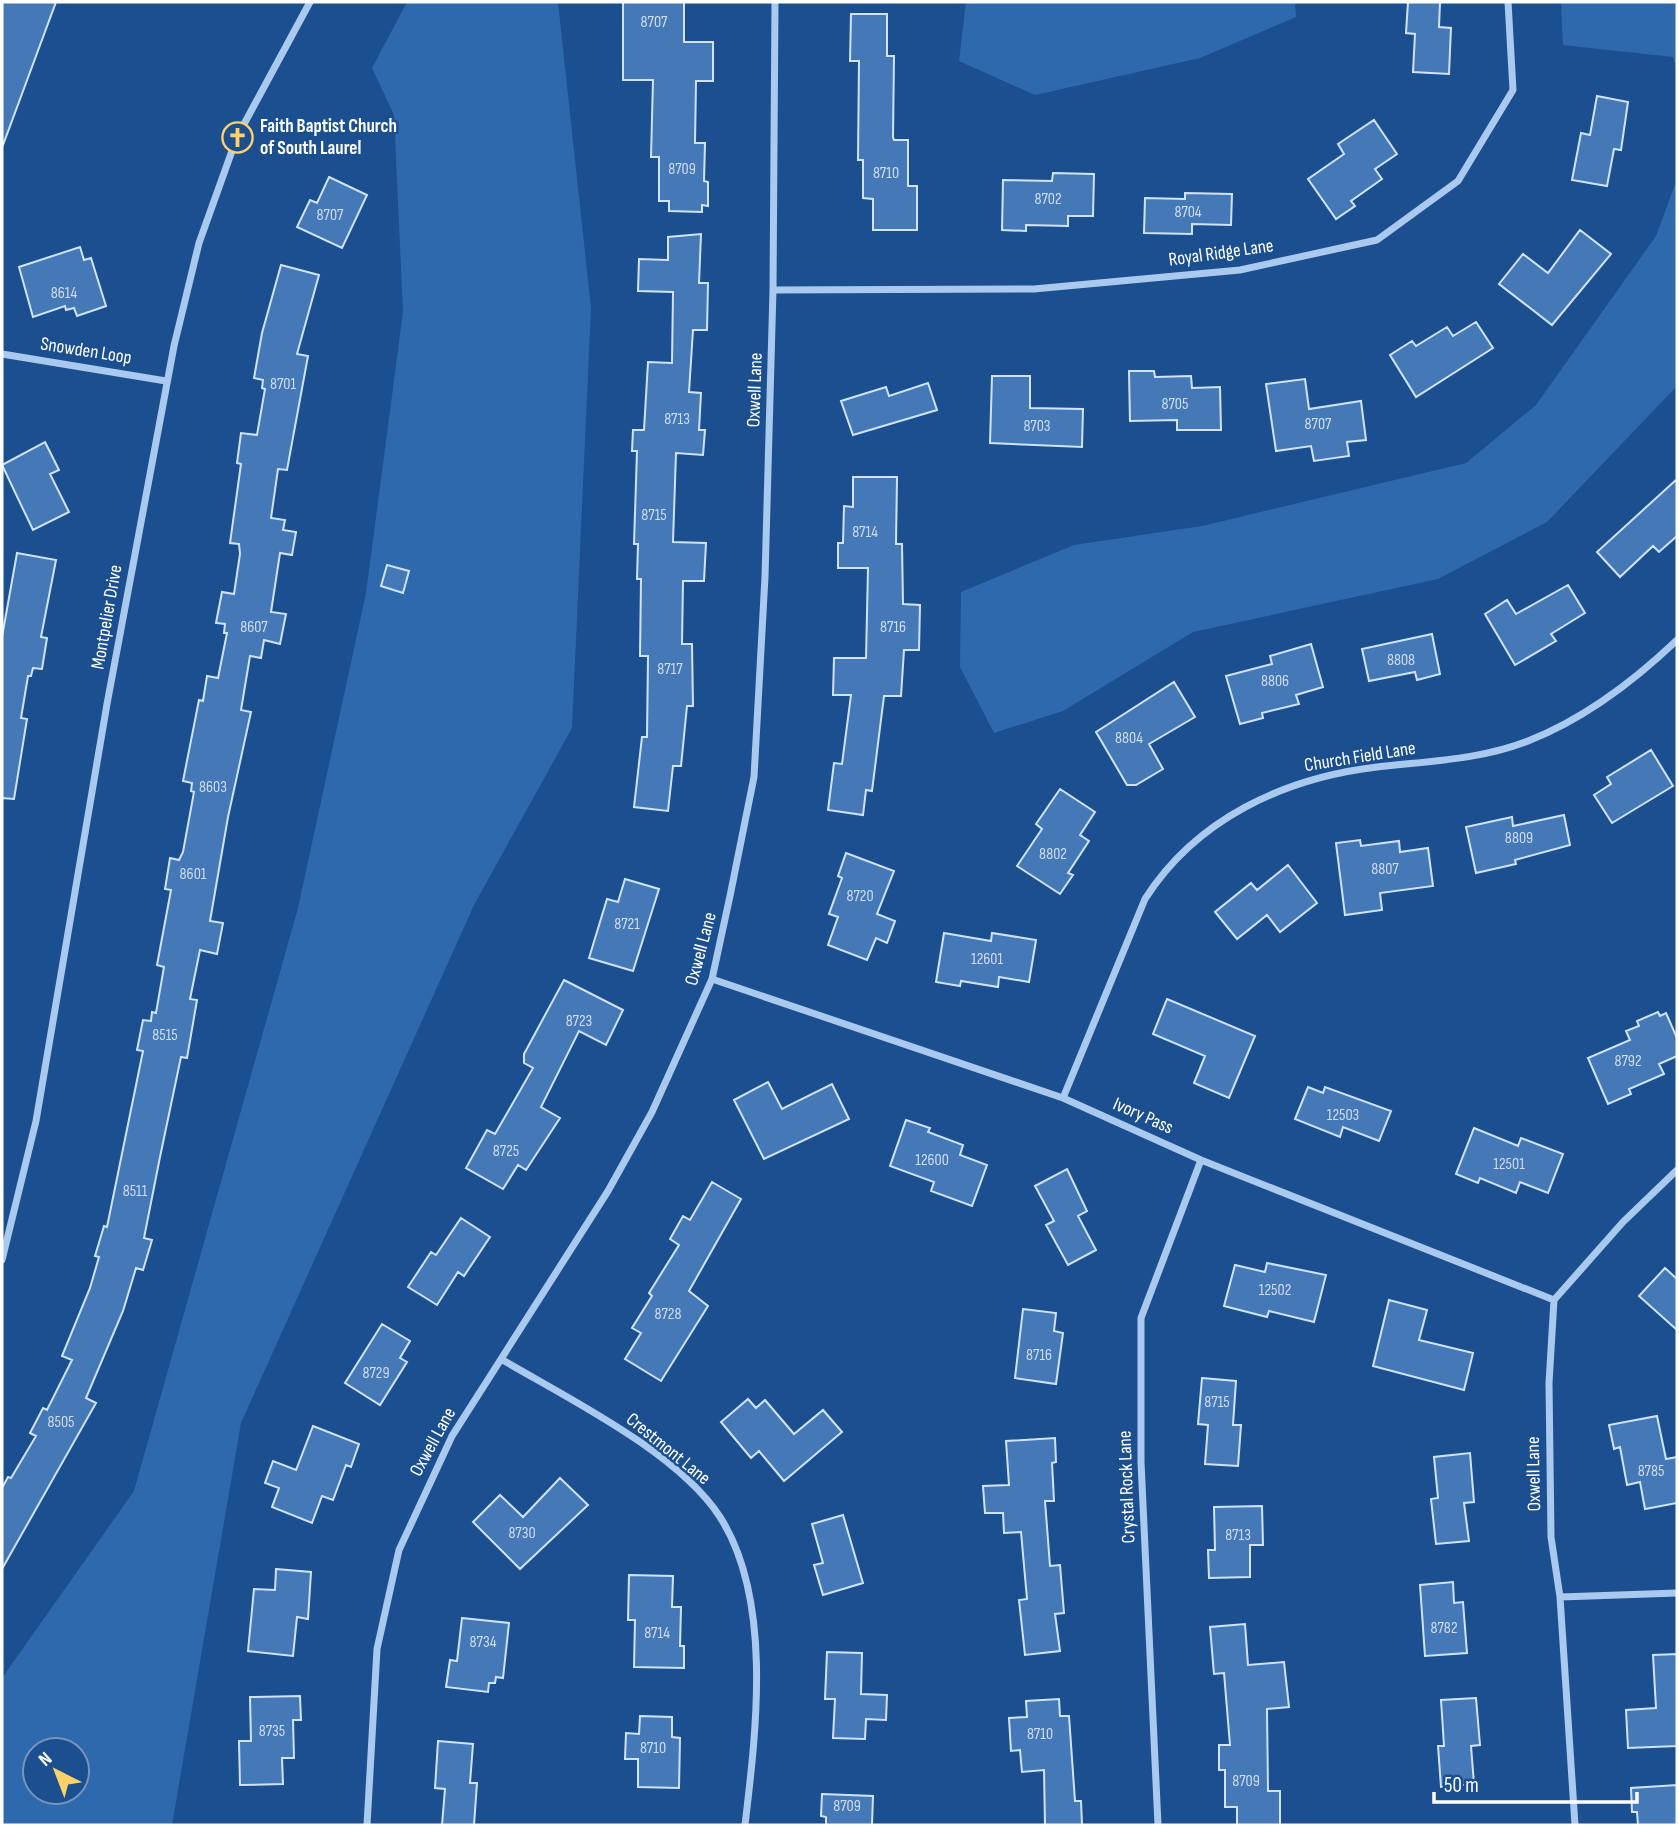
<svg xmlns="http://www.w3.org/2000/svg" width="1679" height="1827" font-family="'Sofia Sans Condensed',sans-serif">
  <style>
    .green { fill: #2e69ad; fill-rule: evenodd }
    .building { fill: #4478b7; stroke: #cfe3fa; stroke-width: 2 }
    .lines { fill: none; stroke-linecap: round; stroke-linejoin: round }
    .minor { stroke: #a9c9ee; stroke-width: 7 }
    .labels { text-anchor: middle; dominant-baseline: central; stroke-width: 5; stroke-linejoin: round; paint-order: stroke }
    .number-label { font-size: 16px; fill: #d0dded }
    .poi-label { font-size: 19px; font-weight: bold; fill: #fff; stroke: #1b4f8f; text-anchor: start }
    .street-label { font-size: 19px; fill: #fff; stroke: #1b4f8f }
  </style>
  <rect width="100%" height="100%" fill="#1b4f8f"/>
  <!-- green -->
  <path class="green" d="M407,2h151l33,306 -19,420 -98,177 -233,518 -69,402h-170v-147l132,-187 164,-583 68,-315 37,-281 -9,-197 -22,-47zM35,1750h42v42h-42z
    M966,2h329l1,15 -96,41 -165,37 -76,-34z
    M1561,2h116v70l-4,-15 -110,-12z
    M1677,179v207l-130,136 -109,57 -245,53 -130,79 -69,22 -34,-66 1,-75 113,-47 128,-19 264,-63 70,-58 120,-169z"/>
  <!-- building -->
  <path class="building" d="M2,2h54l-53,143h-1z
    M623,2h61v40h29v39h-17l-1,62h10l-1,38 4,1v24l-6,-1v7l-33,-1v-10h-10v-44h-8l2,-77h-30z
    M1408,2h32l-1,25 12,1 -2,46 -36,-2 2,-38 -9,-1z
    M851,14h36v42h7l-1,81 1,3h14v46h9v44h-44v-31l-10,-1v-38h-5l1,-99h-9z
    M1597,96l31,6 -7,48 -7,-1 -7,37 -35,-6 9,-47 9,2z
    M1374,120l23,34 -22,15 7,10 -31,22 4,5 -19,13 -28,-40 36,-25 -6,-10z
    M1053,173l41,1 -1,42h-25v10l-42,-1v6l-24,-1 1,-50 49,1z
    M329,177l38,18 -25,53 -45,-21 13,-27 7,3z
    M1185,193l47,1 -1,31 -39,-1v10l-48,-1 1,-35 40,1z
    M1580,230l31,24 -59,71 -53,-41 24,-30 25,19z
    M701,234l-2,49h9l-1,47h-14l-4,62 12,1 -2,37h6l-2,25 -27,-2 -3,89 33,1 -2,38h-21l-1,63h10l1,62h-6l-6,60h-8l-5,45 -34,-4 8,-70h5l1,-81h-8l1,-77h-4l1,-35h-4l3,-93h-5l1,-21h11l4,-68 24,1 1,-71 -35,-1 1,-32 29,1v-23z
    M80,247l4,13 7,-2 15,48 -29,10 -3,-8 -8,2 -1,-4 -32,11 -14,-50z
    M281,265l38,10 -22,79 11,2 -21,114 -9,-1 -7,49 14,2 -2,10 13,2 -4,23 -12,-2 -9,59 15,2 -6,30 -16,-4 -3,18 -11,-2 -9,54 10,2 -23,105 -18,104 13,2 -6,31 -17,-4 -10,49 7,1 -10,58 -6,-1 -21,100 -16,81 8,2 -9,30 -7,-2 -13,43 -37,87 10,5 -94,166v-81l6,-11 3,1 25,-42 -6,-3 13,-25 4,2 25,-50 -10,-4 28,-68 9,-31 -4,-1 9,-30 3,1 36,-176 -6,-1 6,-30 8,1 1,-9 4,1 8,-46 -7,-2 14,-75 -6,-1 5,-31 9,2 4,-8 11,-60 -3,-1 1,-8 -9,-2 16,-81 4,1 4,-25 11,2 9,-45h-3l1,-9 -9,-1 6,-31 12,2 6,-40 -1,-10 -9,-1 11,-79 -4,-1 4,-30 16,2 8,-46 -3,-1 1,-8 -9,-2 8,-45z
    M1476,322l17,26 -77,49 -26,-42 22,-14 4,5 31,-19 6,9z
    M1129,371h25l1,6 36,-1 1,12 28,-1 1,43h-44v-10l-47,1z
    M992,376h38v32l53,1 -1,38 -92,-4z
    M1305,379l4,30 52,-8 5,39 -19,2 2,14 -35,5 -3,-15 -35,5 -10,-67z
    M928,383l9,27 -84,25 -12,-34 45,-14 3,9z
    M45,442l14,28 -9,4 19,38 -36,18 -31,-65z
    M853,477h44l-1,67h6l1,60 17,1 -1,45h-15l-3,46h-17l-12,95 -6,-1 -3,25 -35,-5 6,-47 8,1 9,-69h-18l1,-37h32l2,-90h-30v-25h5l1,-37 9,1z
    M1677,479v57l-18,16 -6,-6 -33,31 -23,-25z
    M17,553l39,7 -15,77 6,1 -5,31 -9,-1 -2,8h-3l-7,42 6,1 -13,80 -12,-1v-161z
    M387,565l22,6 -6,22 -22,-7z
    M1568,585l17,28 -34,21 5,7 -41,24 -30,-51 22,-14 9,14z
    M1432,634l8,40 -23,6 -2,-8 -46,9 -7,-32z
    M1311,644l12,43 -27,8 3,9 -37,9 1,5 -23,6 -14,-48 46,-12 -2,-8z
    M1174,682l21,35 -46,27 14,25 -27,16h-9l-31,-53z
    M1651,750l22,36 -61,37 -18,-28 17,-11 -4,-7z
    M1060,789l35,23 -15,23 9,6 -21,32 5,2 -13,19 -43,-28 25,-37 -6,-5z
    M1564,815l6,30 -55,15 1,4 -40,9 -10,-46 46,-10 1,9z
    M1360,840l1,6 38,-5 1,11 28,-4 5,38 -53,7 2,17 -37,5 -9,-72z
    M846,853l48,18 -17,43 18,7 -8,22 -11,-5 -9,22 -39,-15 10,-28 -9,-3 13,-36 -4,-2z
    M1288,865l29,38 -37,29 -13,-17 -30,24 -22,-27 36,-29 6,7z
    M625,879l34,10 -26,82 -44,-13 18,-59 11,3z
    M944,933l47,8 1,-8 44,7 -7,42 -30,-5 -1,10 -37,-6 -1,5 -24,-4z
    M564,980l59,30 -17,35 -27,-14 -38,76 19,11 -34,52 -8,-5 -15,24 -37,-21 21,-38 8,4 38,-66 -9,-5v-9z
    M1167,999l88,37 -26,62 -35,-15 11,-27 -52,-22z
    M1658,1012l2,4 6,-3 11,25v18l-18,8 5,10 -35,15 2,5 -23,10 -20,-46 42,-18 -4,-9 13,-5 -2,-5z
    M768,1082l14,27 50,-25 17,35 -85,40 -30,-59z
    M1308,1087l15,6 2,-6 66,24 -12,30 -36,-14 -3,10 -45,-18z
    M906,1120l24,8 -2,4 35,13 -3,10 27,10 -15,41 -41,-15 3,-9 -44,-16z
    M1474,1128l44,18 3,-8 42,16 -15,39 -28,-11 -4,11 -36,-15 -2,5 -22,-9z
    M1067,1169l20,42 -9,5 18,34 -28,15 -22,-40 8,-4 -19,-35z
    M712,1182l29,17 -52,92 19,15 -47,75 -36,-22 16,-26 -9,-5 20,-32 -3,-3 30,-48 -9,-6 13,-23 7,4z
    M461,1218l29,19 -26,39 -6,-4 -21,33 -29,-18 23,-35 5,3z
    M1267,1263l59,12 -12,47 -45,-11 -2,6 -43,-11 11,-41 30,7z
    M1665,1268l12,11v51l-38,-34z
    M1389,1300l38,10 -8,30 54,13 -9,37 -91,-24z
    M1023,1309l33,4 -2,18 9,2 -7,51 -41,-6z
    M382,1324l28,17 -10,17 7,4 -27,43 -35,-22z
    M1202,1378l34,3 -3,44h8l-3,41 -33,-2 3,-39 -10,-1z
    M748,1399l8,9 9,-8 29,34 29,-24 19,22 -58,49 -25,-30 -8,7 -30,-36z
    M1657,1416l9,43 11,-2v46l-32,6 -5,-27 -13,3 -7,-38 -6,2 -5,-24z
    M313,1426l46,18 -8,23 -5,-2 -13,35 -11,-4 -10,27 -40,-16 7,-19 -14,-5 8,-22 23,9z
    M1055,1438l1,24 -4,1 2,38h-9l5,65 10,-1 4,48 -9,1 5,37 -35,4 -6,-55 8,-1 -6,-67 -17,1 -1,-20h-18l-2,-27 26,-1 -3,-44z
    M1470,1453l4,49 -10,1 5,38 -33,3 -5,-45 7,-1 -4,-41z
    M560,1478l28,27 -68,64 -47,-47 27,-27 23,22z
    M1262,1506l1,39h-13v32l-41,1 -1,-28h7l-1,-43z
    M843,1515l20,68 -40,12 -9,-30 9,-2 -11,-39z
    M276,1569l35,3 -3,47 -11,-2 -4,39 -45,-5 6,-62 21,1z
    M629,1575l44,1 -1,31h9l-1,39h4v22l-50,-1 1,-47h-7z
    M1453,1582l1,21 9,-1 4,51 -42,3 -5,-71z
    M462,1618l47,5 -6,55 -7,-1 -1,6h-6l-1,9 -42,-5 4,-27 7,1z
    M1245,1624l3,41 36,-3 5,45 -22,2 1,82h12v34h-43v-18h-12v-37h-6v-25h11l-6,-72 -10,1 -4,-47z
    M827,1652l35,1 -1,41 26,1 -1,25 -20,-1 -1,20 -32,-1 2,-39h-10z
    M1677,1654v92l-49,2 -2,-38 30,-2 -3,-53z
    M300,1696l1,24h-8l1,38h-12l1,26 -43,1 -1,-44h12l-1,-44z
    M1476,1698l4,47 -9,1 3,38 -33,3 -3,-41h6l-3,-46z
    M1059,1699l1,17h9l6,85h6l1,24h-37l-1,-55 -22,2 -2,-22 -9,1 -2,-33 18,-1 -1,-16z
    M640,1716l32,1v20l8,1 -1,50 -41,-1v-28h-13l1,-26 13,1z
    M438,1741l35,3 -3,39h7l-3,42h-32l3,-36 -10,-1z
    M1677,1785v40h-39l-1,-13h-5l-1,-24z
    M822,1794l51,2 -1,29h-46v-8l-5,-1z"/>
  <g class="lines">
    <!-- minor -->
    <path class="minor" d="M773,290l261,-1 206,-19 137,-30 81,-59 55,-91 -5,-88
      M2,354l164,27
      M712,979l351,119 138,62 353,140
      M1063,1098l82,-199c51,-80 139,-121 232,-132 50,-6 103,-7 151,-26 56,-22 106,-60 149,-101
      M2,1260l34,-139 71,-417 67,-358 25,-103 38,-106 73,-135
      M501,1359c66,39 177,93 219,158 53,83 36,215 25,308
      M1560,1597l117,-4
      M367,1825l10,-176 22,-99 53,-114 156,-245 44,-79 60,-133 18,-83 24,-119 11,-200 8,-287 2,-288
      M1158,1825l-17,-363v-144l60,-158
      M1575,1825l-15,-228 -9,-60 -2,-154 5,-83 69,-78 54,-52"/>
  </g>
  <!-- icons -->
  <defs>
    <symbol id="church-ring" viewBox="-11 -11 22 22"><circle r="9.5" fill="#1b4f8f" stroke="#ffd166" stroke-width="1.5"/><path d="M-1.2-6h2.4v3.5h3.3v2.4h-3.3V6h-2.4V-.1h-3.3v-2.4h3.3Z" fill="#ffd166"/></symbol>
  </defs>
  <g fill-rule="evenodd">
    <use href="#church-ring" x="220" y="120" width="35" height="35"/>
  </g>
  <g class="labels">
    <!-- number labels -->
    <g class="number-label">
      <text x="654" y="22">8707</text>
      <text x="682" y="169">8709</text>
      <text x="886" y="173">8710</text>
      <text x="1048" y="199">8702</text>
      <text x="1188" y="212">8704</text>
      <text x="330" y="215">8707</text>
      <text x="64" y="293">8614</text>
      <text x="283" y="384">8701</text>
      <text x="1175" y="404">8705</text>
      <text x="677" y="419">8713</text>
      <text x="1318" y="424">8707</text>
      <text x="1037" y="426">8703</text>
      <text x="654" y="515">8715</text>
      <text x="865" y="532">8714</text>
      <text x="254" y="627">8607</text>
      <text x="893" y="627">8716</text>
      <text x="1401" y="660">8808</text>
      <text x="670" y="669">8717</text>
      <text x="1275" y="681">8806</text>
      <text x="1129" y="738">8804</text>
      <text x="213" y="787">8603</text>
      <text x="1519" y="838">8809</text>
      <text x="1053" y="854">8802</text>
      <text x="1385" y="869">8807</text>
      <text x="193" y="874">8601</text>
      <text x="860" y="896">8720</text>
      <text x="627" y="924">8721</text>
      <text x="987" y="959">12601</text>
      <text x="579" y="1021">8723</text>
      <text x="165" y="1035">8515</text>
      <text x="1628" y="1061">8792</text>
      <text x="1343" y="1115">12503</text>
      <text x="506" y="1151">8725</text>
      <text x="932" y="1160">12600</text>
      <text x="1509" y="1164">12501</text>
      <text x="135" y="1191">8511</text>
      <text x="1275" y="1290">12502</text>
      <text x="668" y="1314">8728</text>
      <text x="1039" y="1355">8716</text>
      <text x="376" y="1373">8729</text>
      <text x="1217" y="1402">8715</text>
      <text x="61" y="1422">8505</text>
      <text x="1651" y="1471">8785</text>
      <text x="522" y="1533">8730</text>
      <text x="1238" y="1535">8713</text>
      <text x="1444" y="1628">8782</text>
      <text x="657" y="1633">8714</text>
      <text x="483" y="1642">8734</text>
      <text x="272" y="1731">8735</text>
      <text x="1040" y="1734">8710</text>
      <text x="653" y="1748">8710</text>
      <text x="1246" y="1781">8709</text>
      <text x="847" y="1806">8709</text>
    </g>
    <!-- poi labels -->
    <g class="poi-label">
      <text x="260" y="126">Faith Baptist Church<tspan x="260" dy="22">of South Laurel</tspan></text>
    </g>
    <!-- street labels -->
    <g class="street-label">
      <text transform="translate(1221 253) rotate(-8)">Royal Ridge Lane</text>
      <text transform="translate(86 351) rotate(9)">Snowden Loop</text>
      <text transform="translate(755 390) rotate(-88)">Oxwell Lane</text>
      <text transform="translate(107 617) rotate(-80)">Montpelier Drive</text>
      <text transform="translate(1360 757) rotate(-9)">Church Field Lane</text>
      <text transform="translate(701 949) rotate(-75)">Oxwell Lane</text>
      <text transform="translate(1143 1116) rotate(24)">Ivory Pass</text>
      <text transform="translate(433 1442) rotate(-61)">Oxwell Lane</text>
      <text transform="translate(668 1449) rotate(39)">Crestmont Lane</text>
      <text transform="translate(1534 1474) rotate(-91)">Oxwell Lane</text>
      <text transform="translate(1127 1487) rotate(-92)">Crystal Rock Lane</text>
    </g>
  </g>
  <!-- border -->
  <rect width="1679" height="1827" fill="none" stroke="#ffffff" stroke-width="7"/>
  <!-- north arrow -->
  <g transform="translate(56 1771) rotate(318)"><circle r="33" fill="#1b4f8f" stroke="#7695bc" stroke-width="2"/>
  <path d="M0-5L12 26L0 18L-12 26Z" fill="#ffd166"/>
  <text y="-10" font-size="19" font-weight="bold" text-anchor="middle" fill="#ffffff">N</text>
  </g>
  <!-- scale -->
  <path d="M1434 1792v10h203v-10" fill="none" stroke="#ffffff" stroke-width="3.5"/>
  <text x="1444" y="1792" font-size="21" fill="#ffffff" stroke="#1b4f8f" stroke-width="5" paint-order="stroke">50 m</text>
</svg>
